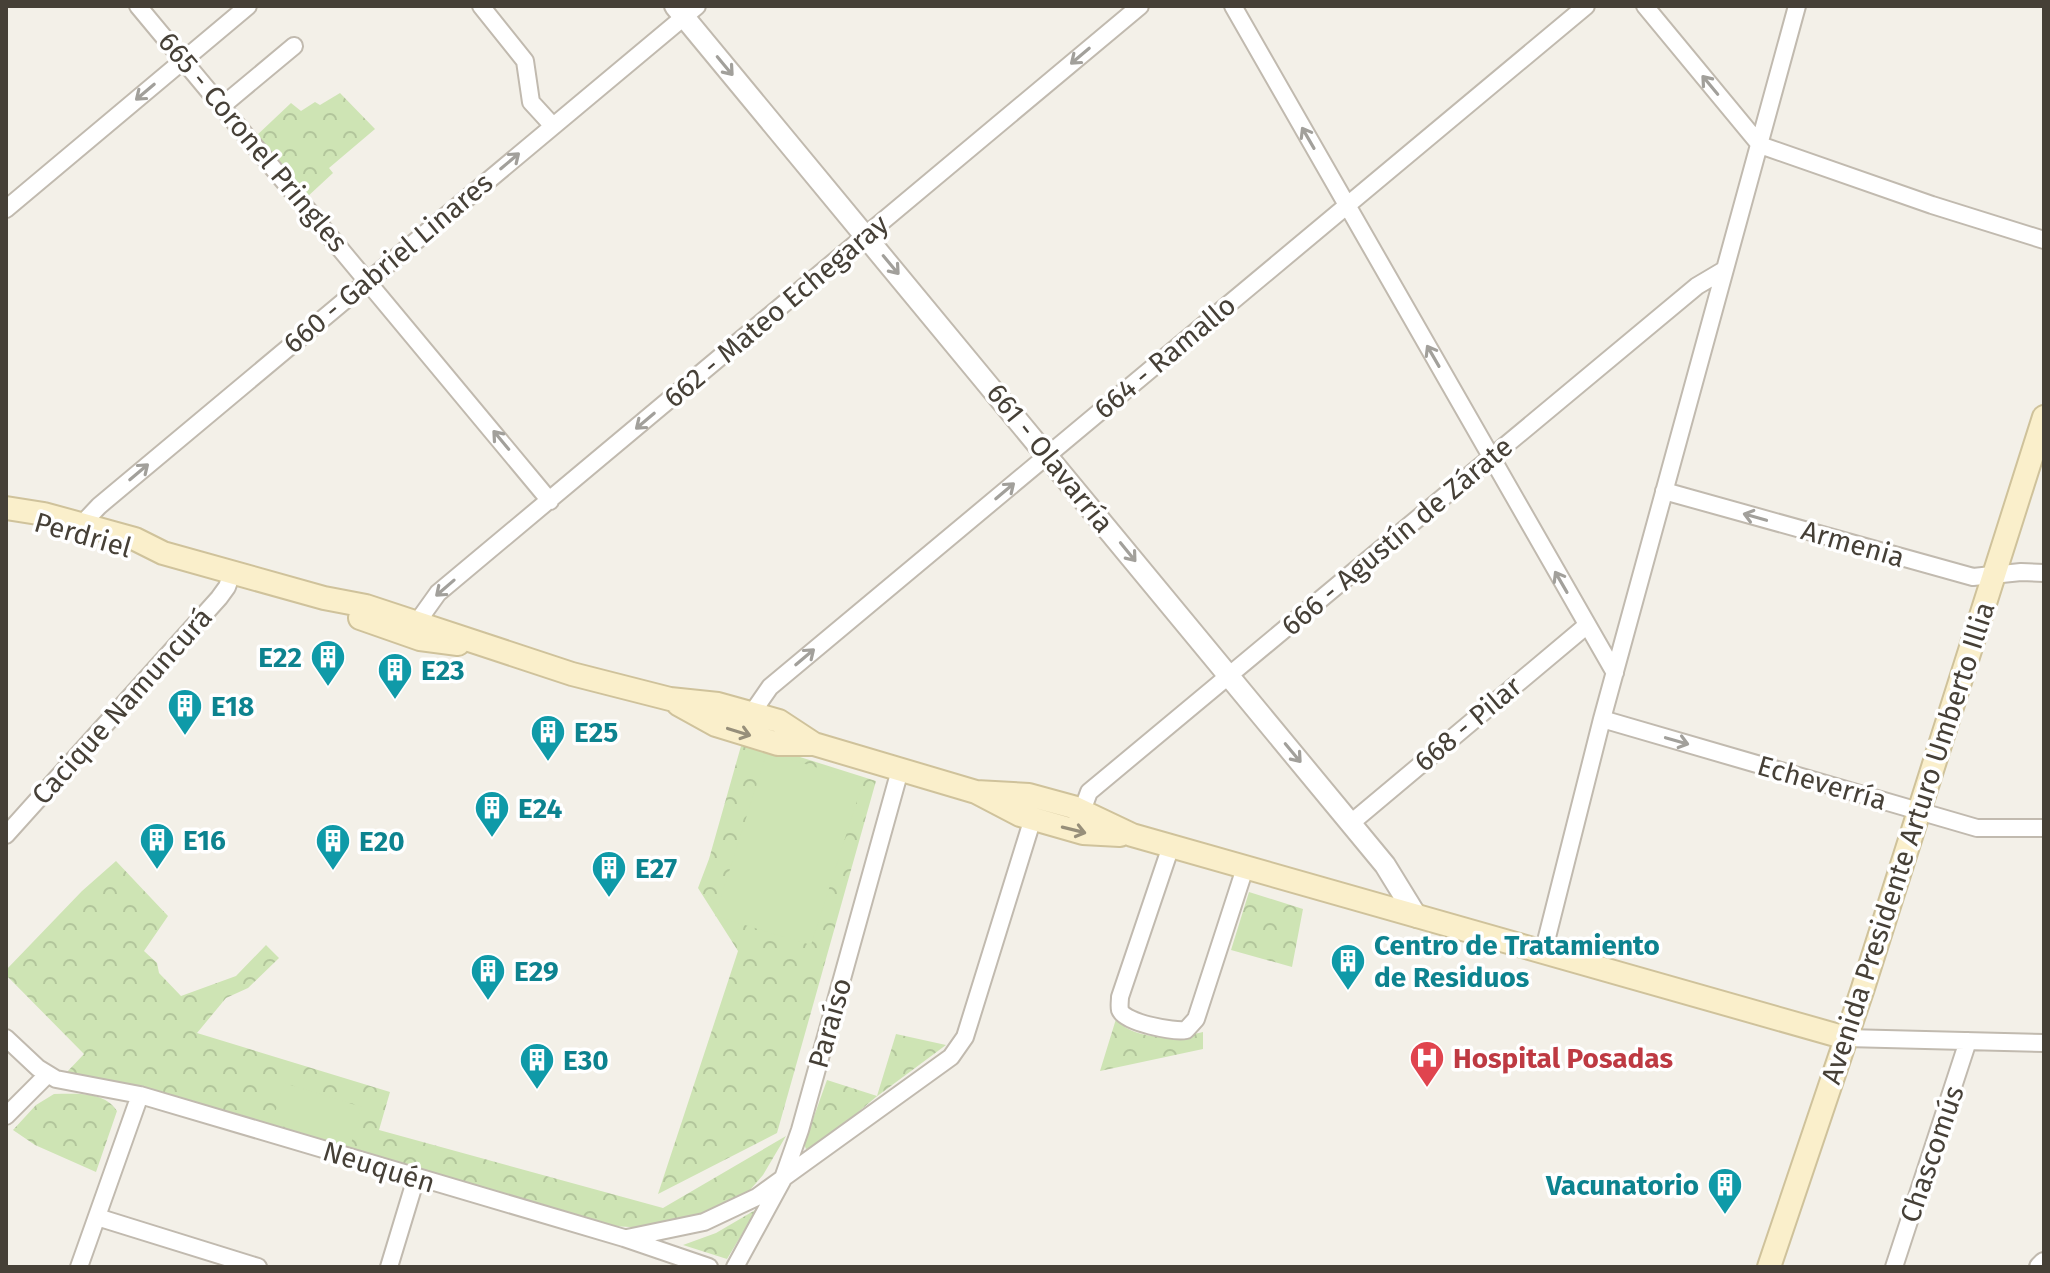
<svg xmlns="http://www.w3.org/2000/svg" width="2050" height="1273" font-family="'Fira Sans',sans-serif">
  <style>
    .park { fill: url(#park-crowns) }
    .pitch { fill: #cee4b4 }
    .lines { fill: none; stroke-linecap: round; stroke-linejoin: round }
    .minor-casing { stroke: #c1baaf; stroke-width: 20 }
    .tertiary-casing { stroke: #c1baaf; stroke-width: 24 }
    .secondary-casing { stroke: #cfc29b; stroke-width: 26 }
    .minor { stroke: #fff; stroke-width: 16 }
    .tertiary { stroke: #fff; stroke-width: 20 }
    .secondary { stroke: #faefcb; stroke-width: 22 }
    .oneway { stroke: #a2a09b }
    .oneway2 { stroke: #978f7a }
    .labels { text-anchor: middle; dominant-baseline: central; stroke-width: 7; stroke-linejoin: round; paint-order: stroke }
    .street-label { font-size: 28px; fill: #464037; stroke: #fff }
    .culture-label { font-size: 28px; font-weight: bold; fill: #0d838f; stroke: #fff; text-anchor: start }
    .health-label { font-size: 28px; font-weight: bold; fill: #be3a42; stroke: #fff; text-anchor: start }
  </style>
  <defs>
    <pattern id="park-crowns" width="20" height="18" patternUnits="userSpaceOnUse" patternTransform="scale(2)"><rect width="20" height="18" fill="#cee4b4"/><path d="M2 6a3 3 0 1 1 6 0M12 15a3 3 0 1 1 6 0" fill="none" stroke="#b2c59b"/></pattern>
  </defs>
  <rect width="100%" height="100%" fill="#f3f0e8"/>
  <!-- park -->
  <path class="park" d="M340,93l35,36 -46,39 4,5 -27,25 -51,-61 36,-34 10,8 14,-9 5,3z
    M743,739l133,42 -99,352 -119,61 80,-243 -40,-63 11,-29z
    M116,861l52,55 -24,35 13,12 2,10 22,23 55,-20 30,-31 13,13 -31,30 -22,10 -29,35 193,59 -11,38 284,78 123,-72 -23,39 -13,15 -37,22 -65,16 -36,-2 -545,-154 17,-18 -78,-79v-5l76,-79z
    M1249,892l54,17 -11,58 -61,-17z
    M1116,1019c19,23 61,19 87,13v17l-103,22z
    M896,1034l50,11 -70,52 -59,50 -11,2 -2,-5 23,-64 50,16z
    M54,1094c22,0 50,-3 63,17l-21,61 -61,-27 -22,-15 23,-25z
    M757,1209l-30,50 -44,-14 33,-12z"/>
  <!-- pitch -->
  <path class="pitch" d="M767,752l96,30 -52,163 -96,-29z
    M284,1083l78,24 -12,40 -78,-24z"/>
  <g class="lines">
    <defs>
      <path id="minor" d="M138,6l412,495
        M481,6l44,55 6,41 22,24
        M1233,6l382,667
        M1645,6l115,139 172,60 112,35
        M222,106l72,-60
        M6,209l242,-203
        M1664,491l309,86 48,-5 23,1
        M81,525l18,-19 598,-500
        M418,621l20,-28 702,-587
        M752,713l18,-26 816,-681
        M1602,719l375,109h67
        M1082,811l7,-19 608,-506 27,-16
        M1351,823l235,-197
        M6,835l213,-237 8,-11 5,-14
        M1171,846l-51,151c0,4 -1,9 0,13 5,13 54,22 66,20l10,-11 49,-151
        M1543,953l59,-234 195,-713
        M6,1038l32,30 18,11 84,16 484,143 85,29
        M1846,1038l198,5
        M6,1116l41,-41
        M97,1217l161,50
        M627,1238l77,-16 53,-25 194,-140 14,-20 68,-219
        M79,1267l61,-172
        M389,1267l27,-89
        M735,1267l47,-86 18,-51 100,-360
        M1894,1267l74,-226"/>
      <path id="tertiary" d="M675,6l710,859 32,52
        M2040,1267l4,-4"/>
      <path id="secondary" d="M6,508l38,6 91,25 28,14 161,45 42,8 206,68 98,25 48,5 61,17 35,23
        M360,618l60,21 38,5
        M678,704l38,21 62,19h36l162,48 44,23 63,18 37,2
        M976,792l53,3 44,12 59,28 714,203
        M1769,1267l94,-279 181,-571"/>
    </defs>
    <!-- minor casing -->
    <use href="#minor" class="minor-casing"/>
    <!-- tertiary casing -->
    <use href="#tertiary" class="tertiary-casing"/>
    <!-- secondary casing -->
    <use href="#secondary" class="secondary-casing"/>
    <!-- minor -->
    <use href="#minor" class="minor"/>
    <!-- tertiary -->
    <use href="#tertiary" class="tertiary"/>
    <!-- secondary -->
    <use href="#secondary" class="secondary"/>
  </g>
  <!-- one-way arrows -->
  <defs><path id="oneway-shaft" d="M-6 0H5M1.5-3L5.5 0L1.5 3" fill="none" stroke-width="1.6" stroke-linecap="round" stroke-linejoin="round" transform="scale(2)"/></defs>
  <g class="oneway">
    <use href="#oneway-shaft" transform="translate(1080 56) rotate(140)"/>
    <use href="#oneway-shaft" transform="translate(725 66) rotate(50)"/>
    <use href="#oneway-shaft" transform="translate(1710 85) rotate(-130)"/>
    <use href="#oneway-shaft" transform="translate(145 92) rotate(140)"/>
    <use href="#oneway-shaft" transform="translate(1308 138) rotate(-120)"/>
    <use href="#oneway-shaft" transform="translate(510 161) rotate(-40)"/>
    <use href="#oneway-shaft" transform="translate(891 265) rotate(50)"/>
    <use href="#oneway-shaft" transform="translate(1433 356) rotate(-120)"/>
    <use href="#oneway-shaft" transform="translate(645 421) rotate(140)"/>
    <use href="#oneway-shaft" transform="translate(501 440) rotate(-130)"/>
    <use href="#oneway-shaft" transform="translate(139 472) rotate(-40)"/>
    <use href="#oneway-shaft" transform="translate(1005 491) rotate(-40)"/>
    <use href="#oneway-shaft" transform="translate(1755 517) rotate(-164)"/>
    <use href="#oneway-shaft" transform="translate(1128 552) rotate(51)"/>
    <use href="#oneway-shaft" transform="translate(1561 582) rotate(-120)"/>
    <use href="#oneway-shaft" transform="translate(445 588) rotate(139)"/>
    <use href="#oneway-shaft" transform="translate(805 657) rotate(-40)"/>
    <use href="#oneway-shaft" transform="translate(1677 741) rotate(16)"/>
    <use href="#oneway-shaft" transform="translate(1293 753) rotate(50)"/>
  </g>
  <g class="oneway2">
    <use href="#oneway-shaft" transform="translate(739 732) rotate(17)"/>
    <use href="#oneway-shaft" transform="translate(1074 830) rotate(14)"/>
  </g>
  <!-- icons -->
  <defs>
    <symbol id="building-pin" viewBox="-11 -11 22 30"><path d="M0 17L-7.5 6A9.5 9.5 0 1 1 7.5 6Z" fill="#0f9aa8" stroke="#fff"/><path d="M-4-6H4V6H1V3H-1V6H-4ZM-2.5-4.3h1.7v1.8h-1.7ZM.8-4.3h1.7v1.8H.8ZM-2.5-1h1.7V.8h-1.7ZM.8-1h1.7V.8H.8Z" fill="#fff"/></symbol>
    <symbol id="hospital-pin" viewBox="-11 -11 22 30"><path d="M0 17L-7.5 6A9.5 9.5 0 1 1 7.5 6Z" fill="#e0444e" stroke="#fff"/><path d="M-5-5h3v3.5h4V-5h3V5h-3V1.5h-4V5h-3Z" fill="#fff"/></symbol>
  </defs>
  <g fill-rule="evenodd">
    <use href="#building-pin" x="308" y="637" width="40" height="54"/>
    <use href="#building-pin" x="375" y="650" width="40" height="54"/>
    <use href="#building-pin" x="165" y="686" width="40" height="54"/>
    <use href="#building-pin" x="528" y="712" width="40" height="54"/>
    <use href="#building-pin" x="472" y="788" width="40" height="54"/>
    <use href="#building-pin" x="137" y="820" width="40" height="54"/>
    <use href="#building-pin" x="313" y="821" width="40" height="54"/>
    <use href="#building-pin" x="589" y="848" width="40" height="54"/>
    <use href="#building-pin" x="1328" y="941" width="40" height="54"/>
    <use href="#building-pin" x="468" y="951" width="40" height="54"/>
    <use href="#hospital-pin" x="1407" y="1038" width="40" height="54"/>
    <use href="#building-pin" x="517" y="1040" width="40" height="54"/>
    <use href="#building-pin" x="1705" y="1165" width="40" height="54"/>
  </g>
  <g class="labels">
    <!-- street labels -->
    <g class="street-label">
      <text transform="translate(253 142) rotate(50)">665 - Coronel Pringles</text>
      <text transform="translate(388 263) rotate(-40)">660 - Gabriel Linares</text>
      <text transform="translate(776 311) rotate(-40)">662 - Mateo Echegaray</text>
      <text transform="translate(1165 357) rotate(-40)">664 - Ramallo</text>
      <text transform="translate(1050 458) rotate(51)">661 - Olavarría</text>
      <text transform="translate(83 535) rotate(16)">Perdriel</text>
      <text transform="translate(1397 536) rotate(-40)">666 - Agustín de Zárate</text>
      <text transform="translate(1853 544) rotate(16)">Armenia</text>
      <text transform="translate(122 706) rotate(-48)">Cacique Namuncurá</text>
      <text transform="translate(1468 724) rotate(-40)">668 - Pilar</text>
      <text transform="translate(1822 783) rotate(16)">Echeverría</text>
      <text transform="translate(1908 843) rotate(-72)">Avenida Presidente Arturo Umberto Illia</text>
      <text transform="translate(830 1023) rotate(-74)">Paraíso</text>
      <text transform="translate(1932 1154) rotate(-71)">Chascomús</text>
      <text transform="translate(379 1167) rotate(17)">Neuquén</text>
    </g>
    <!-- culture labels -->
    <g class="culture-label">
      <text x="302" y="657" text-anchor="end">E22</text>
      <text x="421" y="670">E23</text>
      <text x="211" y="706">E18</text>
      <text x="574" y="732">E25</text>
      <text x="518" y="808">E24</text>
      <text x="183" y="840">E16</text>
      <text x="359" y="841">E20</text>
      <text x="635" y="868">E27</text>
      <text x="1374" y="945">Centro de Tratamiento<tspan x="1374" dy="32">de Residuos</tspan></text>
      <text x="514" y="971">E29</text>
      <text x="563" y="1060">E30</text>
      <text x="1699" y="1185" text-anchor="end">Vacunatorio</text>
    </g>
    <!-- health labels -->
    <g class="health-label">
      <text x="1453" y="1058">Hospital Posadas</text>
    </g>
  </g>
  <!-- border -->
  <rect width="2050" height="1273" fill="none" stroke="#464037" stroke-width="16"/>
</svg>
